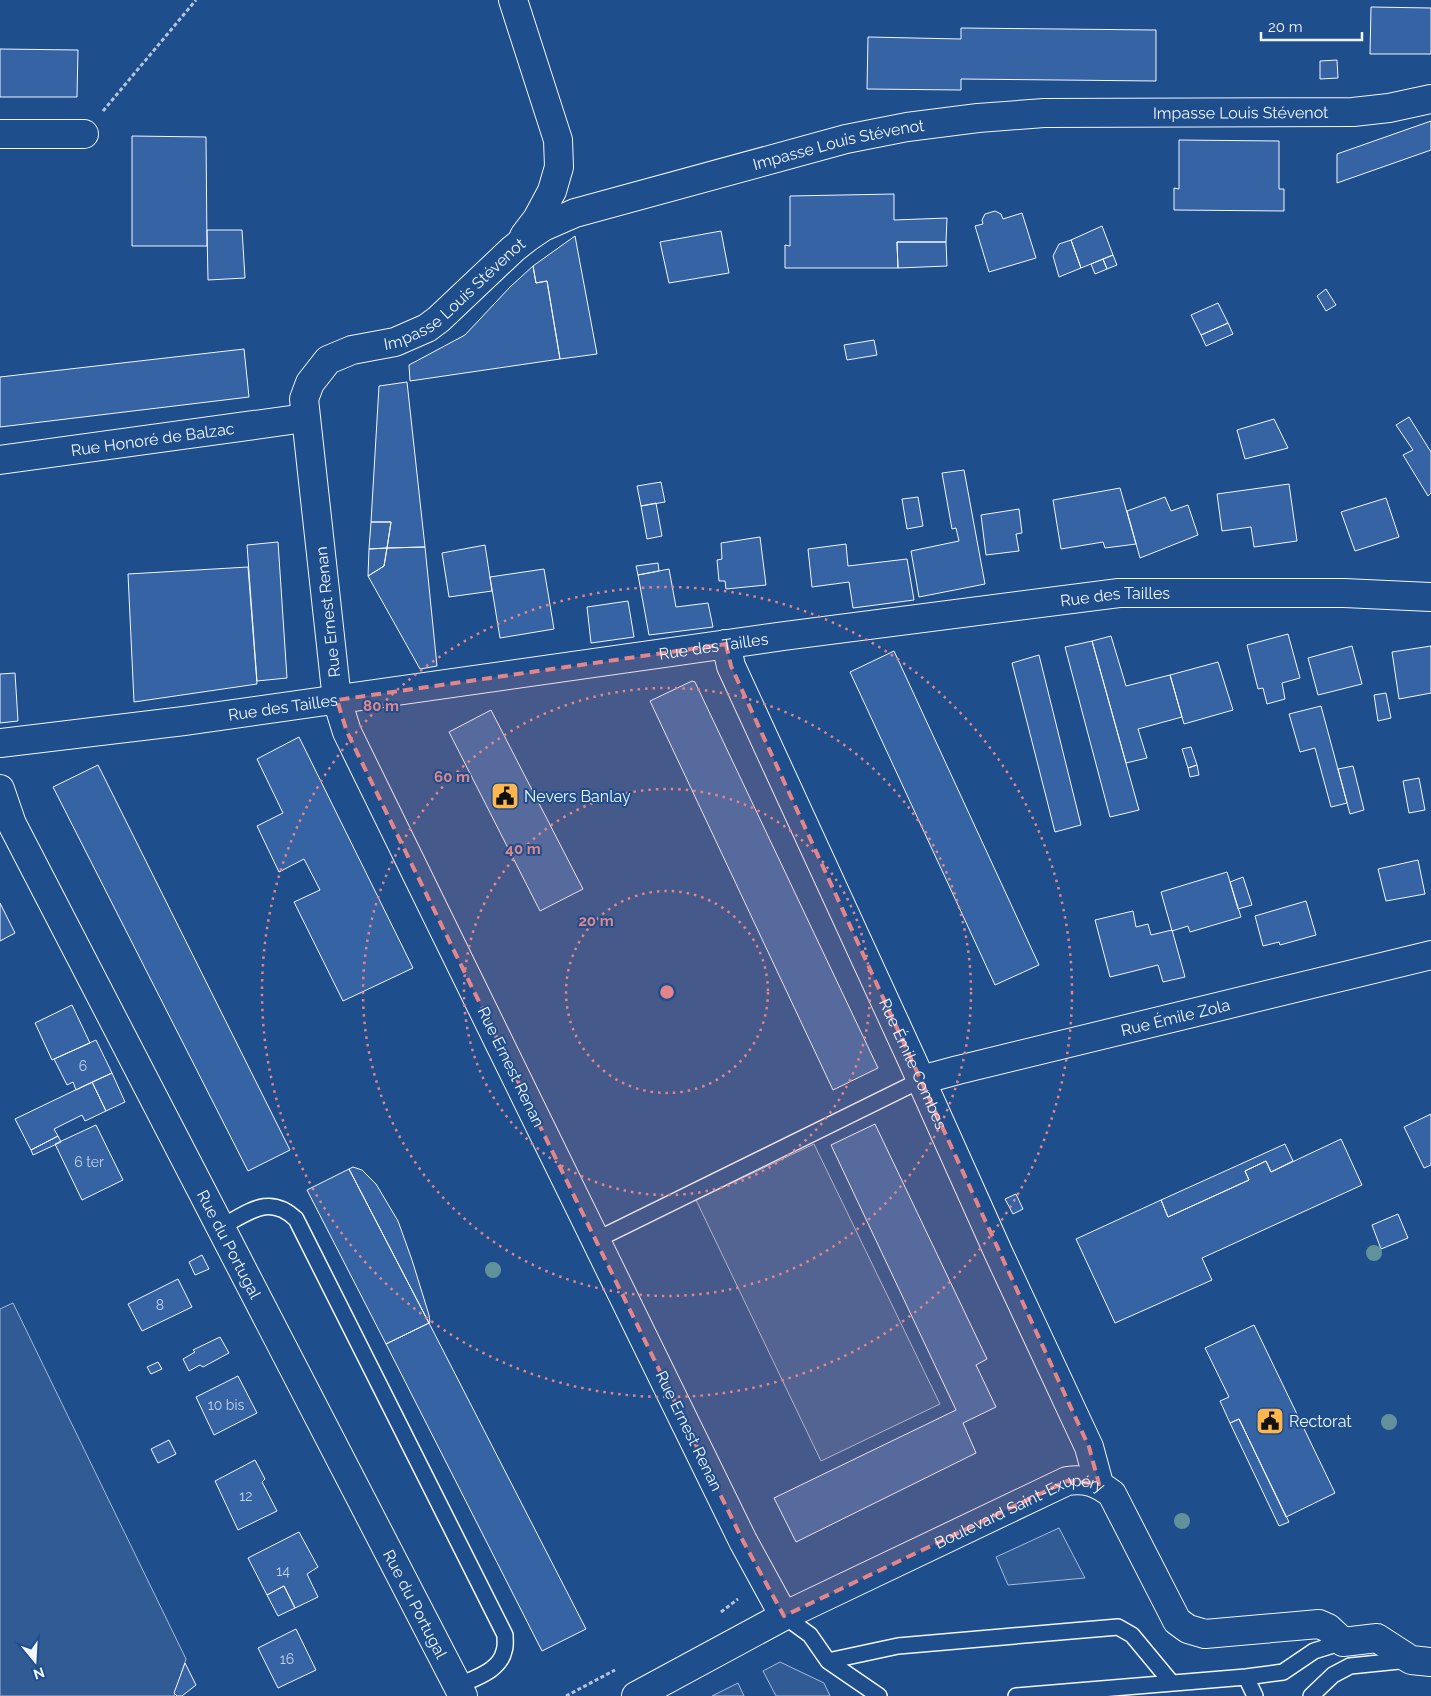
<svg xmlns="http://www.w3.org/2000/svg" width="1431" height="1696" font-family="Raleway,sans-serif">
  <style>
    .green { fill: #305b95; stroke: #a8bbd7 }
    .building { fill: #3563a3; stroke: #f2f6ff }
    .lines { fill: none; stroke-linecap: round; stroke-linejoin: round }
    .lane-casing { stroke: #f2f6ff; stroke-width: 18 }
    .street-casing { stroke: #f2f6ff; stroke-width: 30 }
    .path { stroke: #b3c4dc; stroke-width: 3; stroke-dasharray: 4 2.5; stroke-linecap: butt }
    .lane { stroke: #1f4e8c; stroke-width: 15 }
    .street { stroke: #1f4e8c; stroke-width: 28 }
    .tree { fill: #61919a }
    .marked { fill: #e38589; fill-opacity: 0.2; stroke: #e38589; stroke-width: 4; stroke-dasharray: 10 6; stroke-linejoin: round }
    .ring { fill: none; stroke: #e38589; stroke-width: 2.5; stroke-dasharray: 2.5 5 }
    .labels { text-anchor: middle; dominant-baseline: central; stroke-width: 4; stroke-linejoin: round; paint-order: stroke }
    .number-label { font-size: 14px; fill: #c3d1e8 }
    .street-label { font-size: 16px; fill: #f2f6ff; stroke: #1f4e8c }
    .poi-label { font-size: 16px; fill: #f2f6ff; stroke: #1f4e8c; text-anchor: start }
    .centre { fill: #e38589; stroke: #1f4e8c; stroke-width: 2.5 }
    .ring-label { font-size: 15px; text-anchor: middle; font-weight: bold; fill: #e38589; stroke: #1f4e8c; stroke-width: 4; stroke-linejoin: round; paint-order: stroke }
  </style>
  <rect width="100%" height="100%" fill="#1f4e8c"/>
  <!-- green -->
  <path class="green" d="M814,1144l126,260 -119,57 -125,-261z
    M13,1303l173,356 -12,37h-174v-387z
    M1059,1528l26,50 -77,7 -12,-28z
    M780,1662l44,21 6,13h-54l-13,-25z
    M738,1683l6,13h-32z"/>
  <!-- building -->
  <path class="building" d="M1371,7l60,1v46h-61z
    M961,28l195,2v51l-195,-2v11l-94,-1 1,-52 93,2z
    M0,49l78,1 -1,47h-77z
    M1337,60l1,18 -18,1v-18z
    M1431,121v29l-94,33v-29z
    M132,136l74,1 1,109h-75z
    M1179,140l100,1v48h5v22l-110,-1v-22l5,1z
    M894,194v26l53,-2 -1,24h-49l1,26h-113v-23l5,1v-50z
    M995,211l6,3 2,5 19,-6 14,45 -47,14 -14,-46 8,-2 -1,-4 3,-6z
    M1102,226l11,29 -32,13 -10,-28z
    M207,230h35l3,48 -37,2z
    M721,231l8,42 -60,10 -9,-41z
    M575,236l22,118 -37,5 -13,-78 -11,2 -3,-17z
    M1071,240l10,28 -22,9 -6,-21 6,-12z
    M897,242h49l1,24 -49,2z
    M1113,255l4,10 -10,4 -4,-10z
    M1103,259l4,10 -12,5 -4,-10z
    M533,266l3,17 11,-2 13,78 -150,22 -1,-16 56,-30 45,-48z
    M1326,289l10,16 -10,6 -9,-15z
    M1218,303l10,20 -27,12 -10,-20z
    M1228,323l5,11 -27,12 -5,-11z
    M874,340l3,15 -30,5 -3,-15z
    M244,349l5,48 -249,30v-50z
    M407,382l18,165 -38,1 4,-26h-20l8,-136z
    M1409,417l22,35v41l-3,3 -25,-41 10,-5 -17,-25z
    M1274,419l14,29 -43,11 -8,-29z
    M964,470l21,114 -66,13 -8,-46 48,-10 -3,-13 -4,1 -10,-56z
    M661,482l4,20 -24,4 -4,-20z
    M1289,484l8,57 -43,6 -3,-20 -29,4 -5,-37z
    M1120,488l16,56 -31,4 -2,-6 -42,7 -8,-49z
    M918,497l5,29 -16,3 -5,-30z
    M1165,497l6,14 17,-6 10,30 -58,23 -13,-47z
    M1386,498l13,39 -44,14 -14,-39z
    M656,503l6,33 -15,3 -6,-33z
    M1019,509l3,24 -6,1 3,17 -33,4 -5,-40z
    M371,522h20l-4,26 -18,1z
    M760,537l6,48 -40,4 -1,-8h-6l-2,-21 5,-1 -1,-16z
    M278,542l9,136 -30,3 -10,-136z
    M846,544l2,22 59,-7 7,41 -61,8 -4,-26 -37,5 -4,-38z
    M485,545l7,46 -43,6 -7,-44z
    M425,547l12,119 -17,3 -52,-93 16,-10 3,-18z
    M387,548l-3,18 -16,10 1,-27z
    M658,563l1,8 -21,4 -2,-9z
    M248,567l9,117 -123,18 -6,-128z
    M544,569l10,60 -54,9 -10,-61z
    M669,569l7,38 32,-4 5,24 -64,8 -11,-60z
    M628,601l6,36 -43,6 -4,-36z
    M1288,634l12,44 -18,5 3,16 -18,5 -4,-16 -5,1 -11,-44z
    M1111,636l15,50 44,-11 12,42 -44,12 9,29 -21,5 -34,-122z
    M1092,641l47,169 -29,7 -45,-170z
    M1352,646l10,38 -44,11 -10,-37z
    M1431,646v47l-32,6 -7,-47z
    M894,651l145,314 -44,20 -145,-313z
    M1039,655l42,170 -26,7 -43,-169z
    M1218,662l15,48 -49,14 -14,-49z
    M15,673l3,48 -18,2v-49z
    M692,681l3,1 183,386 -45,22 -183,-389z
    M1386,693l5,25 -13,3 -4,-26z
    M1321,706l26,97 -16,4 -16,-59 -15,4 -11,-38z
    M491,710l92,179 -43,22 -91,-179z
    M299,737l114,231 -70,33 -49,-99 26,-12 -16,-31 -25,13 -22,-46 26,-13 -26,-54z
    M1191,747l6,18 -9,3 -6,-19z
    M98,765l192,385 -42,21 -195,-384z
    M1197,765l2,10 -9,2 -2,-9z
    M1353,766l11,44 -14,4 -12,-45z
    M1419,778l6,32 -16,3 -6,-32z
    M1418,860l7,34 -39,7 -8,-32z
    M1227,872l14,45 -51,15 -2,-6 -16,5 -11,-39z
    M1243,877l9,28 -14,4 -8,-27z
    M1306,901l10,34 -36,10 -1,-3 -16,4 -8,-30z
    M0,903l15,30 -15,8z
    M1133,911l3,16 12,-3 3,11 21,-5 13,47 -22,5 -5,-17 -48,12 -15,-57z
    M72,1005l18,38 -38,17 -17,-37z
    M96,1040l16,33 -36,17 -3,-8 -6,3 -13,-26z
    M112,1073l13,29 -19,9 -14,-29z
    M92,1082l14,29 -21,10 -3,-6 -28,14 4,7 -27,14 -16,-31z
    M1431,1114v51l-7,3 -20,-41z
    M875,1124l112,235 -11,6 20,42 -33,16 13,30 -180,89 -22,-44 182,-88 -125,-265z
    M96,1125l27,55 -41,20 -27,-56z
    M58,1136l3,6 -28,13 -2,-5z
    M1341,1139l21,46 -160,73 10,22 -97,43 -39,-84 85,-39 7,17 81,-37 -4,-9 21,-10 5,11z
    M1285,1144l8,17 -22,11 -5,-11 -21,10 4,9 -81,37 -7,-17z
    M353,1167l9,3 14,14 22,37 14,39 17,55 1,7 -1,1 -80,-154z
    M349,1169l80,154 -43,21 -79,-154z
    M1016,1194l7,15 -10,5 -8,-15z
    M1398,1214l10,24 -27,11 -9,-24z
    M202,1255l7,14 -14,6 -6,-13z
    M178,1279l14,28 -50,24 -14,-27z
    M429,1323l157,306 -44,22 -156,-307z
    M1254,1325l81,168 -49,24 -47,-98 -9,4 -10,-22 9,-4 -24,-49z
    M220,1337l9,16 -26,14 -3,-2 -11,6 -6,-12 12,-7 -2,-2z
    M158,1362l4,7 -11,5 -4,-7z
    M238,1376l19,37 -43,22 -18,-38z
    M1239,1419l50,103 -10,4 -49,-103z
    M169,1440l7,14 -18,9 -7,-14z
    M255,1460l10,19 -3,3 15,29 -39,19 -23,-49z
    M299,1532l19,35 -11,7 11,23 -23,11 -11,-22 -17,9 -19,-37z
    M284,1586l11,22 -17,8 -11,-21z
    M296,1629l20,41 -38,18 -20,-40z
    M185,1663l11,22 -14,11h-5l-3,-3z"/>
  <g class="lines">
    <defs>
      <path id="lane" d="M221,1227c27,-14 48,-34 75,-8l209,416c0,5 1,11 -1,16 -4,20 -30,27 -46,35
        M596,1240l325,-160
        M784,1616l26,19 18,26 51,35
        M828,1661l70,-15 220,-19 14,8 39,47
        M1246,1677l9,19
        M1016,1696l230,-19 37,-5 31,-21 29,-9
        M1311,1696l22,-21 17,-9 59,-6"/>
      <g id="street">
        <path d="M513,0l45,140 1,27 -7,24 -15,28 -13,17"/>
        <path d="M0,134h84"/>
        <path id="s1" d="M0,460l305,-42"/>
        <path id="s2" d="M726,644l5,22 181,394 87,194 90,193 10,37"/>
        <path id="s3" d="M0,743l184,-22 600,-85 335,-43h225l87,4"/>
        <path id="s4" d="M0,789l12,35 451,872"/>
        <path id="s5" d="M921,1080l37,-10 473,-115"/>
        <path id="s6" d="M784,1616l-41,-75 -396,-809 -10,-32 -33,-301 6,-16 18,-23 24,-10 43,-8 32,-14 12,-9 74,-70 14,-11 16,-11 32,-14 271,-74 61,-12 71,-9 66,-5 309,-1 36,-4 42,-9"/>
        <path id="s7" d="M636,1696l148,-80 283,-135c19,-3 31,2 45,13l65,127 11,8 17,5 114,-10 9,4 15,14 34,-4 34,22 20,2"/>
      </g>
    </defs>
    <!-- lane casing -->
    <use href="#lane" class="lane-casing"/>
    <!-- street casing -->
    <use href="#street" class="street-casing"/>
    <!-- path -->
    <path class="path" d="M103,111l93,-111
      M721,1612l17,-13
      M566,1696l49,-26"/>
    <!-- lane -->
    <use href="#lane" class="lane"/>
    <!-- street -->
    <use href="#street" class="street"/>
  </g>
  <!-- trees -->
  <g class="tree">
    <circle cx="1374" cy="1253" r="8"/>
    <circle cx="493" cy="1270" r="8"/>
    <circle cx="1389" cy="1422" r="8"/>
    <circle cx="1182" cy="1521" r="8"/>
  </g>
  <!-- marked area -->
  <path class="marked" d="M726,644l5,22 358,781 10,37 -32,-3 -283,135 -41,-75 -396,-809 -10,-32z"/>
  <!-- distance rings -->
  <g class="ring">
    <circle cx="667" cy="992" r="101"/>
    <circle cx="667" cy="992" r="203"/>
    <circle cx="667" cy="992" r="304"/>
    <circle cx="667" cy="992" r="405"/>
  </g>
  <!-- icons -->
  <defs>
    <symbol id="civic-square" viewBox="-11 -11 22 22"><rect x="-9" y="-9" width="18" height="18" rx="4" fill="#ffb74d" stroke="#1f4e8c"/><path d="M-.6-6.5H3V-4.5H.6V-3L4-1V1h2V6H-6V1h2V-1L-.6-3ZM-1.2 2.5V6h2.4V2.5Z" fill="#111"/></symbol>
  </defs>
  <g fill-rule="evenodd">
    <use href="#civic-square" x="489" y="780" width="32" height="32"/>
    <use href="#civic-square" x="1254" y="1405" width="32" height="32"/>
  </g>
  <g class="labels">
    <!-- number labels -->
    <g class="number-label">
      <text x="83" y="1066">6</text>
      <text x="89" y="1162">6 ter</text>
      <text x="160" y="1305">8</text>
      <text x="226" y="1405">10 bis</text>
      <text x="246" y="1496">12</text>
      <text x="283" y="1571">14</text>
      <text x="287" y="1659">16</text>
    </g>
    <!-- street labels -->
    <g class="street-label">
      <text stroke="none"><textPath href="#s6" startOffset="2340">Impasse Louis Stévenot</textPath></text>
      <text stroke="none"><textPath href="#s6" startOffset="1935">Impasse Louis Stévenot</textPath></text>
      <text stroke="none"><textPath href="#s6" startOffset="1515">Impasse Louis Stévenot</textPath></text>
      <text stroke="none"><textPath href="#s1" startOffset="154">Rue Honoré de Balzac</textPath></text>
      <text stroke="none"><textPath href="#s3" startOffset="1125">Rue des Tailles</textPath></text>
      <text transform="translate(328 612) rotate(-96)">Rue Ernest Renan</text>
      <text stroke="none"><textPath href="#s3" startOffset="720">Rue des Tailles</textPath></text>
      <text stroke="none"><textPath href="#s3" startOffset="285">Rue des Tailles</textPath></text>
      <text stroke="none"><textPath href="#s5" startOffset="262">Rue Émile Zola</textPath></text>
      <text stroke="none"><textPath href="#s2" startOffset="460">Rue Émile Combes</textPath></text>
      <text transform="translate(511 1067) rotate(64)">Rue Ernest Renan</text>
      <text stroke="none"><textPath href="#s4" startOffset="510">Rue du Portugal</textPath></text>
      <text transform="translate(689 1431) rotate(64)">Rue Ernest Renan</text>
      <text stroke="none"><textPath href="#s7" startOffset="428">Boulevard Saint-Exupéry</textPath></text>
      <text stroke="none"><textPath href="#s4" startOffset="915">Rue du Portugal</textPath></text>
    </g>
    <!-- poi labels -->
    <g class="poi-label">
      <text x="524" y="796">Nevers Banlay</text>
      <text x="1289" y="1421">Rectorat</text>
    </g>
  </g>
  <circle cx="667" cy="992" r="8" class="centre"/>
  <g class="ring-label">
    <text x="381" y="711">80 m</text>
    <text x="452" y="782">60 m</text>
    <text x="523" y="854">40 m</text>
    <text x="596" y="926">20 m</text>
  </g>
  <!-- north arrow -->
  <g transform="translate(35 1661) rotate(162)" stroke="#1f4e8c" stroke-width="4" paint-order="stroke">
  <path d="M0-4L9 19L0 12L-9 19Z" fill="#f2f6ff"/>
  <text y="-8" font-size="14" font-weight="bold" text-anchor="middle" fill="#f2f6ff">N</text>
  </g>
  <!-- scale -->
  <path d="M1261 32v8h101v-8" fill="none" stroke="#f2f6ff" stroke-width="2.5"/>
  <text x="1268" y="32" font-size="15" fill="#f2f6ff" stroke="#1f4e8c" stroke-width="4" paint-order="stroke">20 m</text>
</svg>
